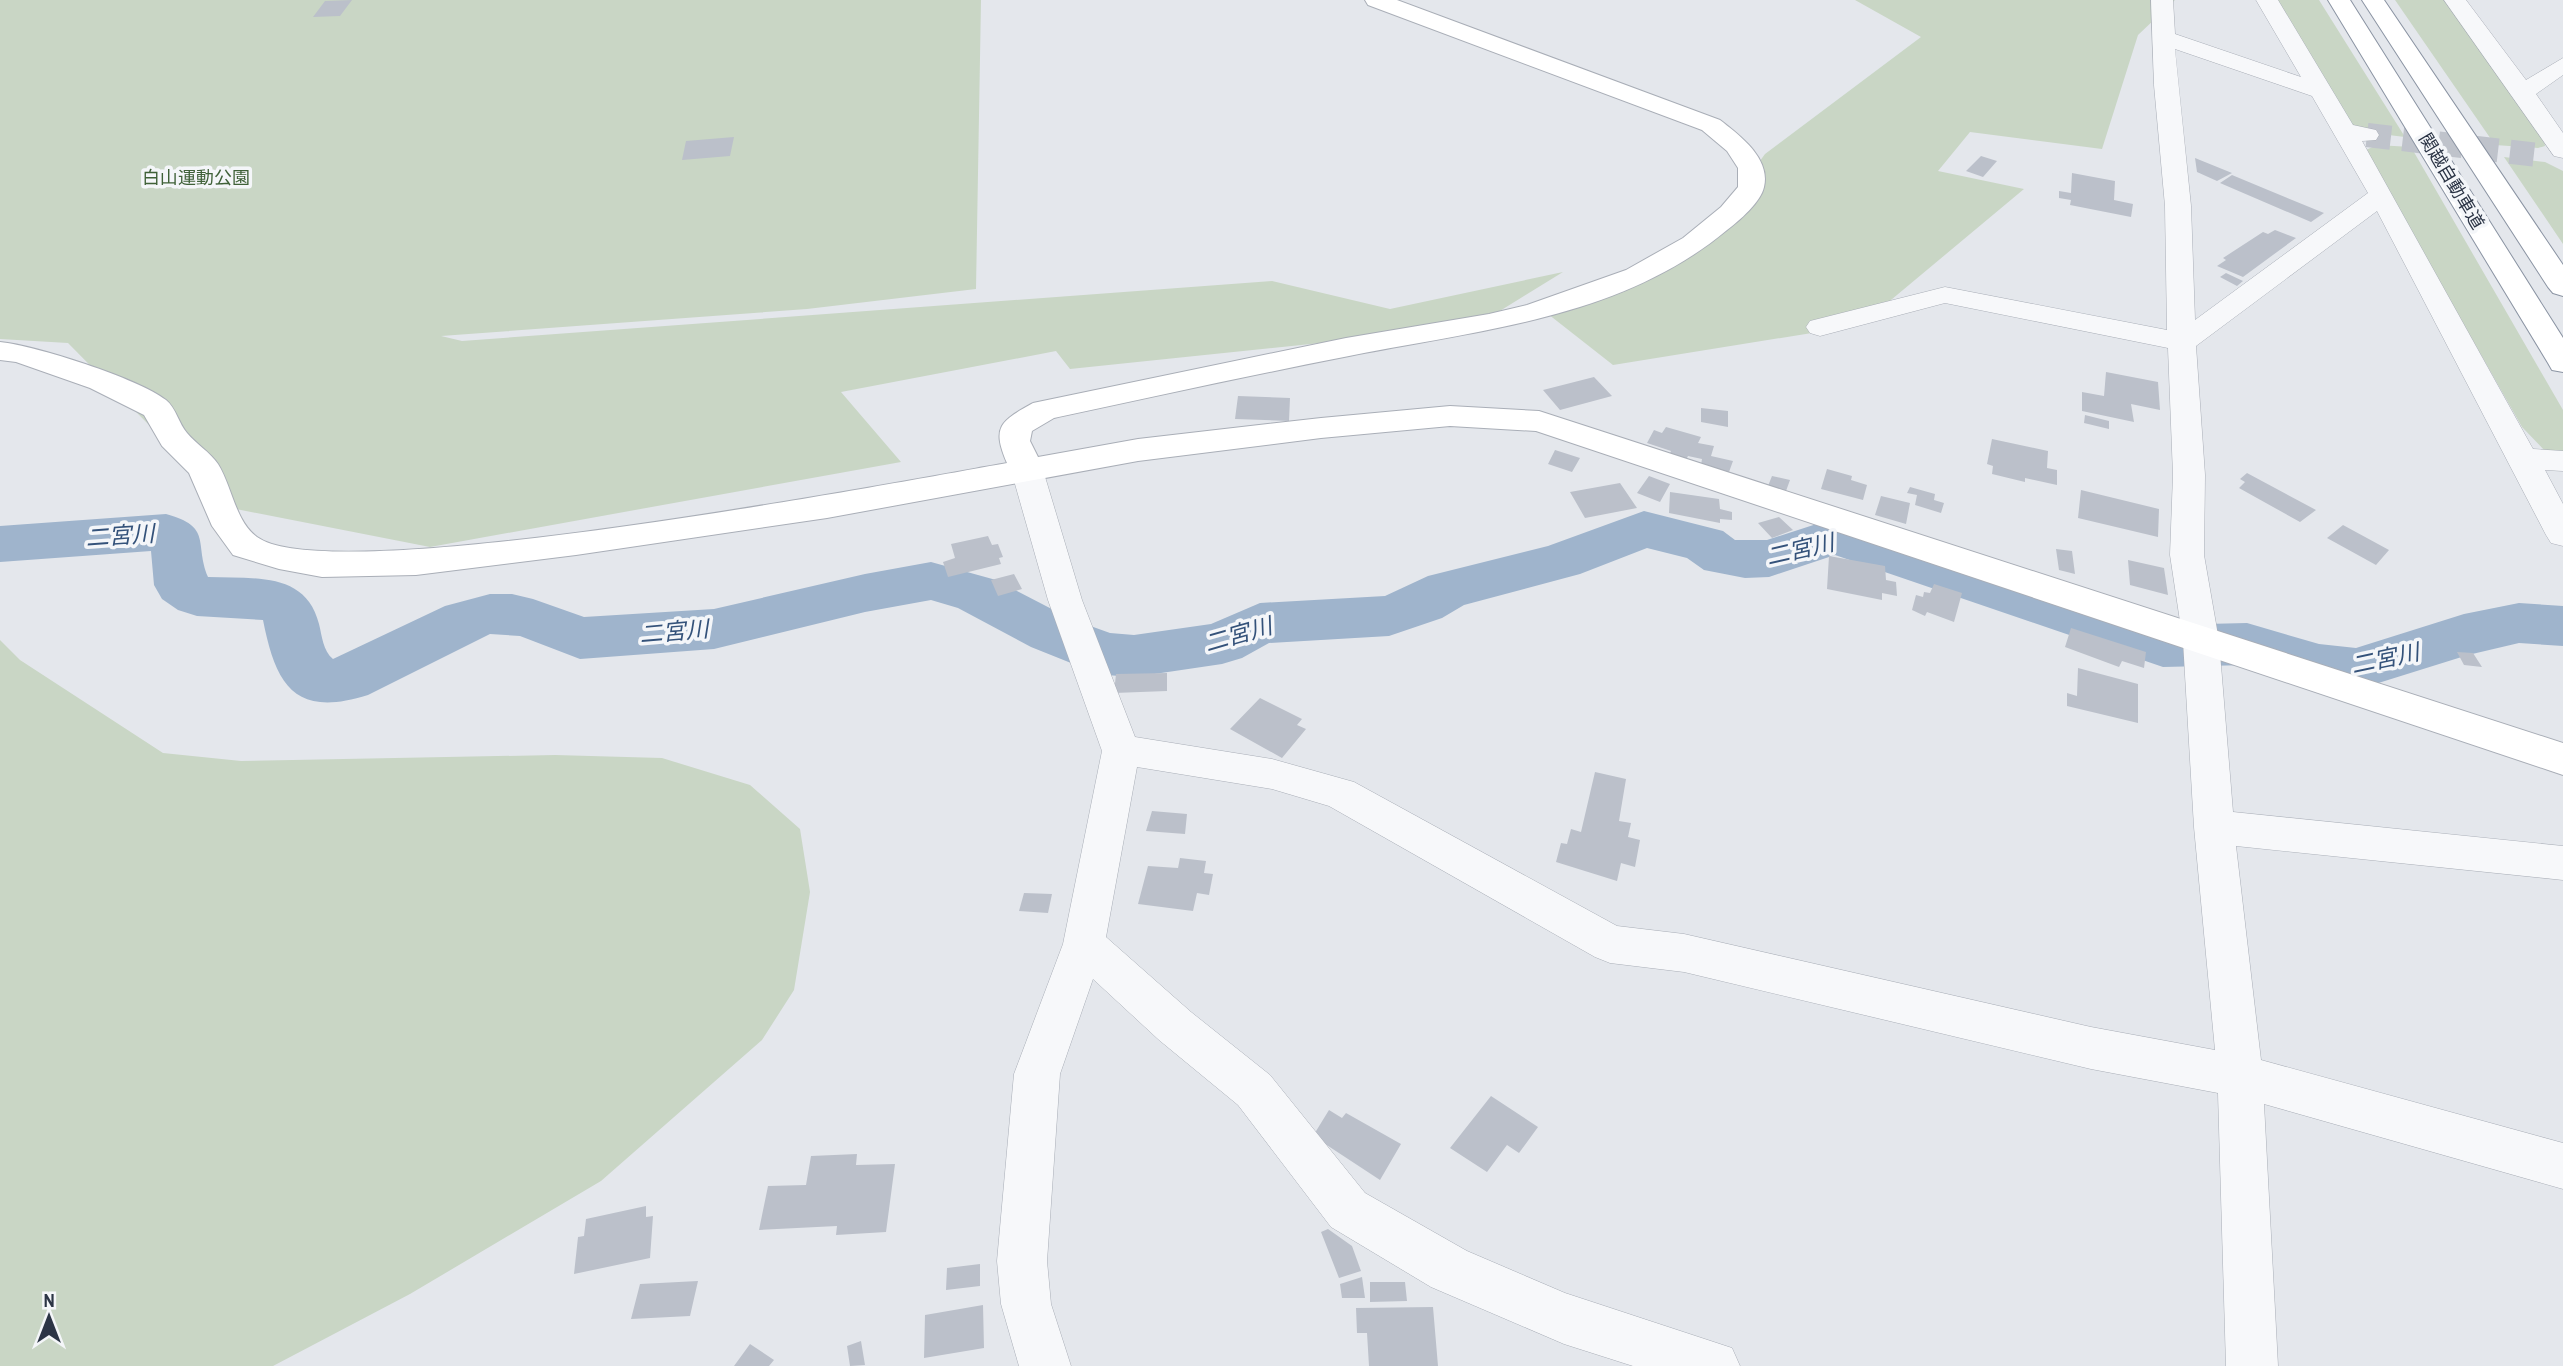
<svg xmlns="http://www.w3.org/2000/svg" width="2563" height="1366" font-family="'Archivo Narrow','Noto Sans JP',sans-serif">
  <style>
    .green { fill: #c9d6c5 }
    .lines { fill: none; stroke-linecap: round; stroke-linejoin: round }
    .river { fill: #9fb4cc; fill-rule: evenodd }
    .building { fill: #bbc0ca }
    .street-tunnel { stroke: #bfc3cb; stroke-width: 24; stroke-dasharray: 24 12; stroke-linecap: butt }
    .street-casing { stroke: #a9aeb7; stroke-width: 1 }
    .secondary-casing { stroke: #a9aeb7; stroke-width: 2 }
    .highway-casing { stroke: #8b94a3; stroke-width: 2 }
    .street { fill: #f7f8fa; fill-rule: evenodd }
    .secondary { fill: #fff; fill-rule: evenodd }
    .highway { fill: #fff; fill-rule: evenodd }
    .labels { text-anchor: middle; dominant-baseline: central; stroke-width: 7; stroke-linejoin: round; paint-order: stroke }
    .far-park-label { font-size: 18px; fill: #3f6138; stroke: #f4f6f9 }
    .far-street-label { font-size: 18px; fill: #2b3445; stroke: #f4f6f9 }
    .water-label { font-size: 23px; font-style: italic; fill: #34527a; stroke: #f4f6f9 }
  </style>
  <rect width="100%" height="100%" fill="#e4e7ec"/>
  <!-- green -->
  <path class="green" d="M0,0h981l-5,289 -169,20 -366,27 21,5 810,-60 118,28 173,-37 -89,55 -404,42 -14,-18 -215,41 60,70 -471,85 -199,-39 -163,-165 -68,-4z
    M1855,0h320l-37,35 -36,114 -132,-17 -32,39 86,18 -163,136 -248,40 -65,-51 156,-76 61,-84 156,-117z
    M2270,0h49l86,137 -33,-4 -20,-8z
    M2395,0h51l98,139 1,7 -7,2 -43,-3z
    M2377,145l34,2 152,263v49l-18,-8 -23,-24 -154,-271 -2,-6z
    M2504,157l41,5 18,9v73z
    M0,640l20,20 143,93 78,8 314,-6 107,3 88,27 50,44 10,63 -16,98 -32,50 -161,141 -191,113 -137,72h-273z"/>
  <g class="lines">
    <!-- river -->
    <path class="river" d="M1644,511l79,20 12,9h32l68,-22 329,107 83,-2 72,21 37,4 108,-34 55,-11 44,3v40l-44,-3 -51,12 -112,35 -37,-4 -72,-21 -84,2 -328,-112 -66,22 -24,1 -41,-8 -17,-12 -40,-10 -67,26 -116,31 -22,13 -53,18 -120,7 -27,15 -20,6 -88,13 -28,-2 -20,-6 -55,-22 -73,-39 -27,-8 -66,12 -151,37 -134,10 -60,-23 -30,-2 -122,61c-73,23 -92,-9 -105,-75l-66,-4 -19,-6 -16,-11 -8,-14 -3,-34 -151,11v-36l166,-12c47,13 28,29 42,63 45,2 98,-6 111,47 3,12 4,27 14,35l112,-53 45,-12h22l21,5 51,18 130,-8 151,-35 66,-12 65,18 75,39 39,14 24,2 77,-11 49,-21 125,-7 43,-20 120,-30z"/>
  </g>
  <!-- building -->
  <path class="building" d="M352,0l-12,16 -27,1 12,-16z
    M734,137l-4,19 -48,4 4,-19z
    M1981,156l16,5 -14,16 -17,-6z
    M2195,158l37,15 -15,8 -20,-9z
    M2072,173l43,8 -1,19 19,4 -2,13 -61,-12 1,-5 -12,-2v-7l12,2z
    M2232,175l36,15 56,23 -13,9 -91,-39z
    M2275,230l21,8 -53,39 -26,-11 9,-6 -3,-2 40,-26 5,2z
    M2226,273l17,8 -6,5 -17,-9z
    M2106,372l52,10 2,28 -29,-6 3,18 -52,-11v-19l22,4z
    M1594,377l18,19 -52,14 -17,-20z
    M1238,396l52,2 -1,23 -54,-2z
    M1701,408l27,3v16l-27,-5z
    M2085,415l24,6v8l-25,-6z
    M1666,427l35,10 -3,6 16,3 -3,10 22,5 -4,11 -28,-7 1,-6 -14,-3 -2,4 -17,-4 2,-5 -24,-8 7,-13 8,3z
    M1992,439l56,12 -1,17 10,2v15l-32,-7v4l-33,-8 1,-8 -6,-2z
    M1555,450l25,8 -8,14 -24,-8z
    M1827,469l25,7 -1,4 16,5 -4,15 -42,-11z
    M2247,473l69,37 -16,12 -61,-34 6,-6 -5,-3z
    M1649,476l21,8 -10,18 -23,-9z
    M1772,476l18,4 -4,11 -18,-5z
    M1620,483l17,25 -52,10 -15,-26z
    M1910,487l25,7 -1,6 10,3 -3,10 -26,-8 2,-10 -10,-2z
    M2081,490l78,19 -1,28 -80,-19z
    M1670,492l49,7 1,10 12,3v8l-12,-1v4l-51,-10z
    M1881,496l29,7 -4,21 -31,-9z
    M1779,517l14,13 -21,8 -14,-15z
    M2343,525l46,25 -13,15 -49,-27z
    M988,536l4,9 6,-1 5,13 -4,1 2,6 -53,13 -5,-15 12,-4 -4,-14z
    M2056,549l16,2 3,23 -16,-4z
    M1829,556l56,10 1,14 10,2 1,14 -15,-3v7l-55,-11z
    M2128,560l36,8 4,27 -38,-10z
    M1014,574l8,15 -24,7 -7,-16z
    M1934,584l28,9 -8,29 -27,-10 -2,4 -13,-6 4,-15 7,2 1,-5 6,1z
    M2071,628l75,24 -2,16 -22,-7 -3,6 -54,-20z
    M2457,652l16,1 9,14 -18,-2z
    M2078,668l60,16v39l-71,-17v-13l10,3z
    M1167,673v18l-53,2 2,-19z
    M1260,698l42,21 -5,6 9,4 -24,29 -52,-29z
    M1595,772l31,7 -7,42 12,2 -3,14 12,3 -5,27 -14,-4 -4,18 -61,-19 5,-19 6,1 4,-15 10,3z
    M1152,811l35,3 -2,20 -39,-3z
    M1180,858l26,3 -2,12 9,1 -4,21 -12,-2 -4,18 -55,-7 10,-38 30,2z
    M1024,893l28,1 -4,19 -29,-2z
    M1491,1096l47,31 -19,26 -12,-8 -20,27 -37,-24z
    M1329,1110l13,8 4,-5 55,31 -21,36 -67,-44z
    M857,1154l-1,11 39,-1 -9,68 -50,3 1,-9 -78,4 9,-44 38,-1 5,-29z
    M646,1206v11l7,-1 -3,42 -76,16 4,-37 6,-1 2,-17z
    M1328,1229l24,17 9,25 -22,7 -18,-46z
    M980,1264v22l-34,4 1,-22z
    M1362,1277l3,21h-23l-2,-14z
    M698,1281l-8,35 -59,3 9,-35z
    M1370,1282h35l2,19 -37,1z
    M983,1305l1,43 -60,10 1,-43z
    M1433,1307l5,59h-69l-2,-33h-10l-1,-25z
    M861,1341l4,24 -15,1 -3,-20z
    M750,1344l24,16 -5,6h-35z"/>
  <g class="lines">
    <!-- street-tunnel -->
    <path class="street-tunnel" d="M2367,135l171,20"/>
    <defs>
      <path id="street" d="M2151,0h22l2,34 126,43 -45,-77h22l75,125 23,5 3,5 -3,5 -14,1 171,308 30,2v20l-18,-1 18,34v42l-12,-3 -5,-8 -169,-324 -181,135 9,129 -1,80 15,86 14,171 330,34v34l-327,-34 25,214 302,83v46l-299,-85 14,262h-52l-8,-273 -127,-24 -407,-97 -74,-9 -15,-6 -266,-151 -57,-17 -135,-22 -31,170 85,75 79,63 95,118 102,58 98,42 167,55 8,18h-107l-69,-22 -133,-57 -100,-60 -93,-122 -79,-65 -66,-61 -33,95 -13,187 4,43 20,62h-52l-18,-62 -4,-43 17,-187 49,-130 39,-193 -54,-151 -37,-130 5,-7 11,-3 11,3 5,7 39,130 53,137 137,22 82,23 263,144 67,8 407,93 124,23 -21,-223 -11,-186 -13,-86 3,-80 -5,-127 -223,-45 -125,33 -10,-3 -4,-6 4,-6 135,-34 222,43 -2,-124 -11,-121zM2175,49l137,47 56,97 -173,127 -4,-114z
        M2444,0h22l60,80 37,-22v17l-27,19 27,39v25l-9,-2z"/>
      <path id="secondary" d="M1365,0h32l323,120c19,15 51,38 44,67 -3,15 -25,34 -37,43 -108,90 -251,100 -383,127 -97,19 -193,40 -290,61l-22,13 -2,10 8,16 100,-18 183,-21 129,-12 89,5 1024,332v32l-1027,-344 -86,-5 -129,12 -183,23 -311,57 -251,37 -160,20 -94,2 -43,-8 -46,-14 -21,-29 -23,-53 -27,-27 -18,-31 -54,-27 -74,-26 -16,-2v-18c37,4 137,36 166,58 10,8 13,24 21,33 9,11 23,19 31,31 14,22 17,57 39,73 73,53 637,-54 750,-74 -16,-37 -6,-42 26,-60l313,-65 143,-24 38,-9 99,-35 57,-32 38,-31 17,-20v-19l-11,-17 -25,-21 -334,-125z"/>
      <path id="highway" d="M2328,0h22l213,338v34l-11,-2 -4,-7z
        M2362,0h22l179,265v31l-10,-3 -5,-6z"/>
    </defs>
    <!-- street casing -->
    <use href="#street" class="street-casing"/>
    <!-- secondary casing -->
    <use href="#secondary" class="secondary-casing"/>
    <!-- highway casing -->
    <use href="#highway" class="highway-casing"/>
    <!-- street -->
    <use href="#street" class="street"/>
    <!-- secondary -->
    <use href="#secondary" class="secondary"/>
    <!-- highway -->
    <use href="#highway" class="highway"/>
  </g>
  <g class="labels">
    <!-- far-park labels -->
    <g class="far-park-label">
      <text x="196" y="177">白山運動公園</text>
    </g>
    <!-- far-street labels -->
    <g class="far-street-label">
      <text transform="translate(2452 181) rotate(59)">関越自動車道</text>
    </g>
    <!-- water labels -->
    <g class="water-label">
      <text transform="translate(120 535) rotate(-4)">二宮川</text>
      <text transform="translate(1800 549) rotate(-13)">二宮川</text>
      <text transform="translate(674 631) rotate(-5)">二宮川</text>
      <text transform="translate(1238 634) rotate(-16)">二宮川</text>
      <text transform="translate(2385 658) rotate(-12)">二宮川</text>
    </g>
  </g>
  <!-- north arrow -->
  <g transform="translate(49 1317)" stroke="#f4f6f9" stroke-width="5" paint-order="stroke">
  <path d="M0-5L12 26L0 18L-12 26Z" fill="#2b3445"/>
  <text y="-10" font-size="19" font-weight="bold" text-anchor="middle" fill="#2b3445">N</text>
  </g>
</svg>
